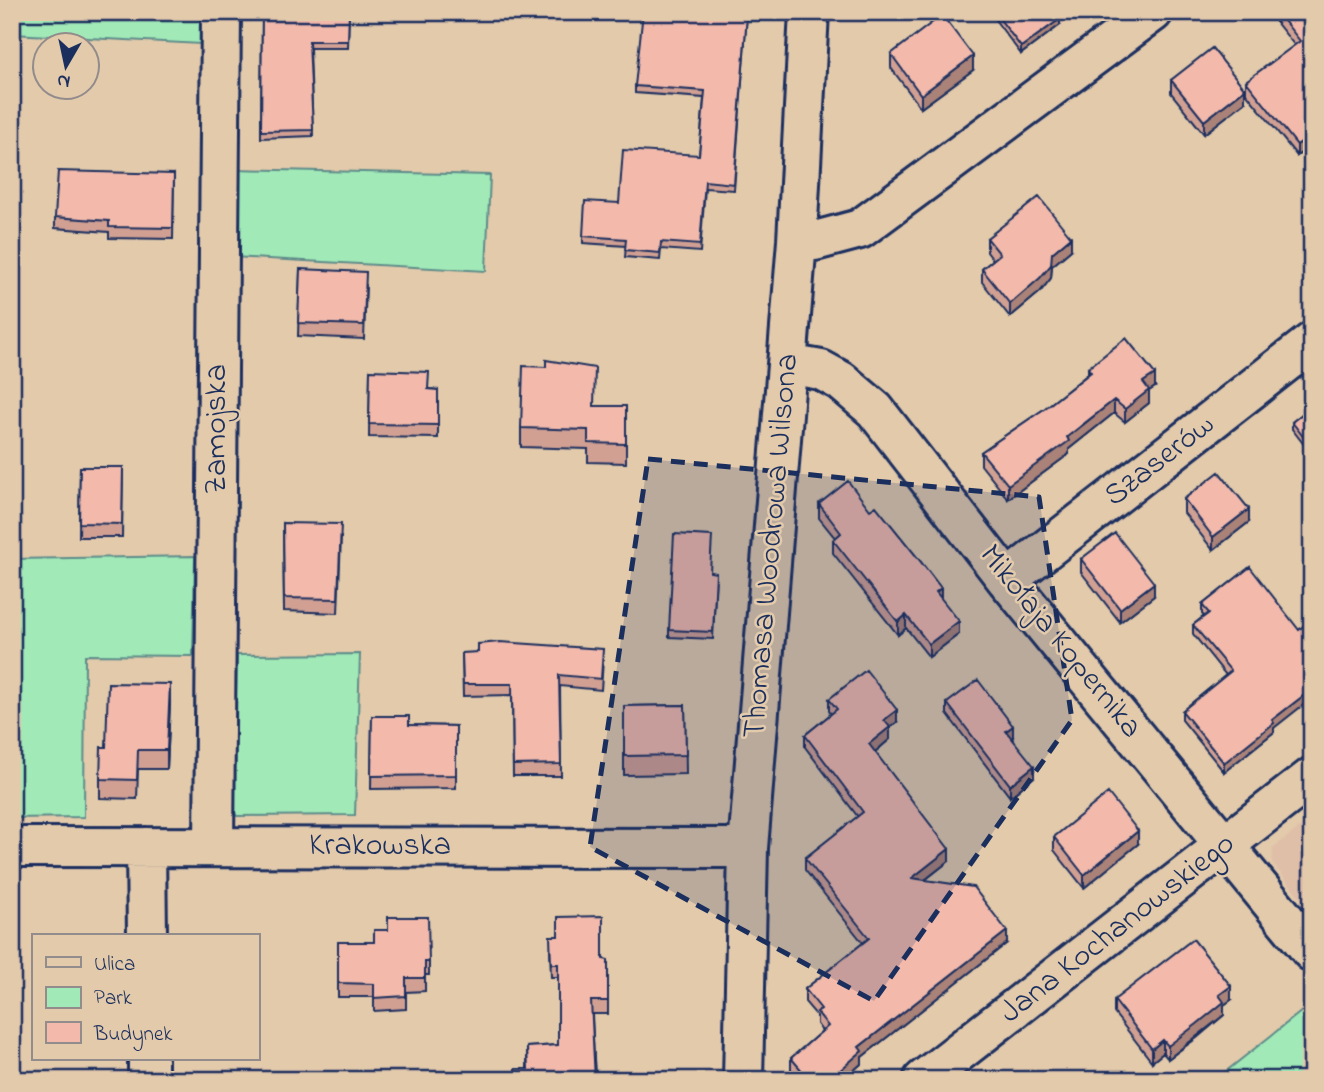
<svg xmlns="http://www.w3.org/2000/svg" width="1324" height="1092" font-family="'Indie Flower',sans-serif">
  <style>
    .built { fill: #e0bfa8 }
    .green { fill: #a1e9b7; stroke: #5e8c8a; stroke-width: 2 }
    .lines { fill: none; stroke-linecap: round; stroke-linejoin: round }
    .street-casing { stroke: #1b2f5e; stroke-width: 44 }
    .street { stroke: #e3caab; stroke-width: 38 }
    .wall { fill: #d1a093; stroke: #1b2f5e; stroke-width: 2 }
    .shaded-wall { fill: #aa8278; stroke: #1b2f5e; stroke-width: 2 }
    .building { fill: #f3baab; stroke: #1b2f5e; stroke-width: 2 }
    .marked { fill: #1b2f5e; fill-opacity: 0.2; stroke: #1b2f5e; stroke-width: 5; stroke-dasharray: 14 9; stroke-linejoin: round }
    .labels { text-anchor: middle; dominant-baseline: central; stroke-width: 5; stroke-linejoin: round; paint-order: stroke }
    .street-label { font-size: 32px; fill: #1b2f5e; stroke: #e3caab }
  </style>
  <rect width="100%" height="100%" fill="#e3caab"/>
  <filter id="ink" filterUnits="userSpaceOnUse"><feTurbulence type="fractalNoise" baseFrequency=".0143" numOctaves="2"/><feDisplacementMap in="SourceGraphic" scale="14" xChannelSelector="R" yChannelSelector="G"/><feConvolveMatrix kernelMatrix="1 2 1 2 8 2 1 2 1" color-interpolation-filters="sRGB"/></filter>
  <g filter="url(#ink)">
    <!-- built -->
    <path class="built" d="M1312,818v94l-40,-49 1,-15z"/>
    <!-- green -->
    <path class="green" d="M12,12h190l-1,32 -189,-10z
      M232,169l258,6 -4,96 -254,-14z
      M195,556l-2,100 -108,-1 -1,162 -72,1v-259z
      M360,654l-5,161 -118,1 -4,-4 4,-157z
      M1312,1003v77h-97z"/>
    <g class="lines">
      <defs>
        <path id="street" d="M797,241h18l45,-12 293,-217
          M787,364l34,6 20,11 34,29 132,170 305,372
          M1007,580l305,-238
          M214,846l7,-834
          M12,847l736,1
          M146,847l1,89
          M148,1059v21
          M743,1080l5,-232 49,-607 12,-229
          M923,1080l389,-303"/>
      </defs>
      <!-- street casing -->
      <use href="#street" class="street-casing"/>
      <!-- street -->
      <use href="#street" class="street"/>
    </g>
    <!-- wall -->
    <path class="wall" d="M349,12l-1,36h-38l3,88 -52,2 1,-125z
      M1268,12h44v145l-6,-8 -9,7 -51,-63v-12l49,-35z
      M747,14l-13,176 -29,-2 -5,64 -39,-3 -1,11 -35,-3 1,-11 -43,-3v-7l36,-33 80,-48 5,-57 -69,-5v-7z
      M996,14l64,11 -39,29 -25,-33z
      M891,54l82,16 -52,38 -30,-40z
      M1171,80l74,22 -41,32 -33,-41z
      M174,174l-1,65 -64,-1v-6l-54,-4v-11z
      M987,238l84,12 -19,16 -1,12 -11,14 -30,25 -28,-35v-13l11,-9 -6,-8z
      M300,269l66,16 -2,54 -66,-3z
      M1088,368l67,19 -6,4v12l-24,19 -11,-9 -45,36v5l-61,45 -27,-34v-13l63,-43 44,-35z
      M370,370l59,19 9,1v48l-69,-1z
      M594,406h32v57l-38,-1v-13l-67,-2v-19z
      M1312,406v49l-20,-26v-7z
      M80,467h43l-1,70h-43z
      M1184,499l65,23 -36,28 -29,-37z
      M819,504l122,95 18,35 -30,23 -23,-29 -8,7 -65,-82v-13l2,-2 -16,-20z
      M283,523l58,14 -3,76 -54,-2z
      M1081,559l73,37 -34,26 -39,-50z
      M1250,567l24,165 -50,40 -42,-52v-9l44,-36 -33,-41v-9l11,-9 -2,-2v-9z
      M710,572l6,1 -3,66 -44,-2v-7z
      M462,653l141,7 -2,30 -41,-4 1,90h-48l-1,-81 -49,1z
      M829,699l68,23 -7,6v11l-15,13 74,109 -24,19 82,63 -145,114v6l-19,17h-43l-9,-10v-12l31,-27 -5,-7v-8l-12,-14v-13l58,-46 -58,-73v-12l53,-41 -53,-70v-12l26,-21 -2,-3z
      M170,703l-3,66h-29l-1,30 -37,-1v-19l6,-32z
      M947,703l66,34 -1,1 22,39 -24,20 -63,-83z
      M685,705l1,69 -62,1v-69z
      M372,716l37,9 47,1v62l-85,1z
      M1054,837l84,7 -54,44 -30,-38z
      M338,942h36l55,20v13h-4v16l-19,1v17l-32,2v-14h-36z
      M550,949l58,11v54h-16l3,66 -68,-11v-22l31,-2v-68h-7z
      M1114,1000h117l-7,5v10l-27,23 -29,21 -5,-6 -11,9 -38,-49z"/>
    <!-- shaded-wall -->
    <path class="shaded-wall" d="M1060,19v6l-39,29v-7z
      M973,56v14l-52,38v-13z
      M1245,89v13l-41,32v-13z
      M1306,138v11l-9,7v-11z
      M1071,237v13l-19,16 -1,12 -11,14 -30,25v-13l42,-51z
      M1155,374v13l-6,4v12l-24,19v-13l18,-27z
      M1114,400v13l-45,36v5l-61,45v-14z
      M1249,509v13l-36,28v-13z
      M1154,583v13l-34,26v-13z
      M941,588v13l-5,-9z
      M906,615v13l-8,7v-13z
      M959,621v13l-30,23v-13z
      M170,684v19l-3,66v-19z
      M1312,689v9l-38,30v4l-50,40v-9l48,-43z
      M897,710v12l-7,6v11l-21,18v-13l15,-24z
      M1013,726v11l-7,5v-11z
      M1034,766v11l-24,20v-12z
      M1138,831v13l-54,44v-13z
      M949,849v12l-37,29v-12z
      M1007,931v12l-145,114v6l-19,17h-14l30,-33z
      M1231,986v14l-7,5v10l-56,44v-13l51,-51z
      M1163,1040v13l-11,9v-13z"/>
    <!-- building -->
    <path class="building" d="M349,12l-1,29h-39l4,89 -52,1 1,-118z
      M643,12h80l24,2 -13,170 -29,-3 -5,64 -39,-3 -1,11 -35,-3 1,-11 -43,-3 2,-35 34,2 4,-53 76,5 6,-64 -70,-5z
      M998,12h57l5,7 -39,28 -25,-33z
      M1277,12h35v134l-6,-8 -9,7 -51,-64 54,-40z
      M942,15l31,41 -52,39 -30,-41z
      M1212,48l33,41 -41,32 -33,-41z
      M58,171l116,3 -1,54 -64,-1v-6l-54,-4z
      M1039,197l32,40 -19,16 -1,12 -11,13 -30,26 -28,-35 18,-15 -13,-16z
      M300,269l66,3 -2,53 -66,-2z
      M1126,338l29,36 -12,8 6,8 -24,19 -11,-9 -47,37 2,4 -61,44 -27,-33 63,-43 47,-37 -3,-4z
      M546,360l49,8 -1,38h32v38l-38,-1v-13l-67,-2 2,-62 23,1z
      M370,370l59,2 -1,17 10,1v35l-69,-1z
      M1312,406v42l-20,-26z
      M80,467h43l-1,57 -43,-1z
      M1219,472l30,37 -36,28 -29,-38z
      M848,481l22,29 6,-4 45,56 20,26 -5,4 23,29 -30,23 -23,-29 -8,7 -65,-82 8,-7 -22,-29z
      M283,523l58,1 -3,75 -54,-1z
      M1115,533l39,50 -34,26 -39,-50z
      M674,534l38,2 -2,36 6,1 -3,59 -44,-2z
      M1250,567l49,63 13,-12v71l-40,31 2,3 -50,40 -42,-52 49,-40 -38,-46 16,-12 -7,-8z
      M500,642l103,7 -2,30 -42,-4 2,89 -48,1 -1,-81h-49l-1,-31 16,-1v-8z
      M866,670l31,40 -13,10 6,7 -21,17 80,105 -37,29 61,9 34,44 -148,116 3,4 -33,29h-19l-19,-22 37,-32 -11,-14 4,-3 -16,-20 64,-51 -64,-80 58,-46 -58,-77 32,-26 -8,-10z
      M978,680l35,46 -7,5 28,35 -24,19 -63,-82z
      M108,683l62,1 -3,66h-29l-1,30 -37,-1 1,-32h5z
      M685,705l1,50 -62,1v-50z
      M372,716h37v9l47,1v49l-85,1z
      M1108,793l30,38 -54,44 -30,-38z
      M603,916v43l5,1v41h-17l4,79h2h-83l1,-11h13l-1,-22 31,-2v-81h-7l-1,-28h8v-19z
      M388,917h40l1,45h-4v16h-19v18l-32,2v-14l-36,-1v-41h36v-12h14z
      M1193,939l38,47 -12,9 5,7 -27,22 -29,22 -5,-6 -11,9 -38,-49z"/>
  </g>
  <!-- marked area -->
  <path class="marked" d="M648,459l391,38 33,223 -198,281 -284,-154z"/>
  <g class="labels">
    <!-- street labels -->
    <g class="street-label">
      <text transform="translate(217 429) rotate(-90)">Zamojska</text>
      <text transform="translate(1160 461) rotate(-38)">Szaserów</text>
      <text transform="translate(772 546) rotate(-85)">Thomasa Woodrowa Wilsona</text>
      <text transform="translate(1060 642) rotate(51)">Mikołaja Kopernika</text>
      <text x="380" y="846">Krakowska</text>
      <text transform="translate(1118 929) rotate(-38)">Jana Kochanowskiego</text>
    </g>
  </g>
  <!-- margin -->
  <rect width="1324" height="1092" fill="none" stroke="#e3caab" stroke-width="42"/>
  <rect x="21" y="21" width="1282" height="1050" fill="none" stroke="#1b2f5e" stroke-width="2.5" filter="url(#ink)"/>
  <!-- legend -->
  <rect x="32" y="934" width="228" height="126" fill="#e3caab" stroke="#938c8c" stroke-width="2"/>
  <rect x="46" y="957" width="35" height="10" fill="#e3caab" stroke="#938c8c" stroke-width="2"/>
  <text x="94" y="970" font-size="21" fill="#1b2f5e">Ulica</text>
  <rect x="46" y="987" width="35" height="21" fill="#a1e9b7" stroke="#938c8c" stroke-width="2"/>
  <text x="94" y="1004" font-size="21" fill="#1b2f5e">Park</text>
  <rect x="46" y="1022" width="35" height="21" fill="#f3baab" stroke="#938c8c" stroke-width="2"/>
  <text x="94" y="1040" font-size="21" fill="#1b2f5e">Budynek</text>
  <!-- north arrow -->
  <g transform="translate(66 66) rotate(189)"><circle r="33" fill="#e3caab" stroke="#938c8c" stroke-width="2"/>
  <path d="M0-5L12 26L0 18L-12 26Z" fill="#1b2f5e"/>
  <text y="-10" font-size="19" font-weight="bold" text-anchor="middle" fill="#1b2f5e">N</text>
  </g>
</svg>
